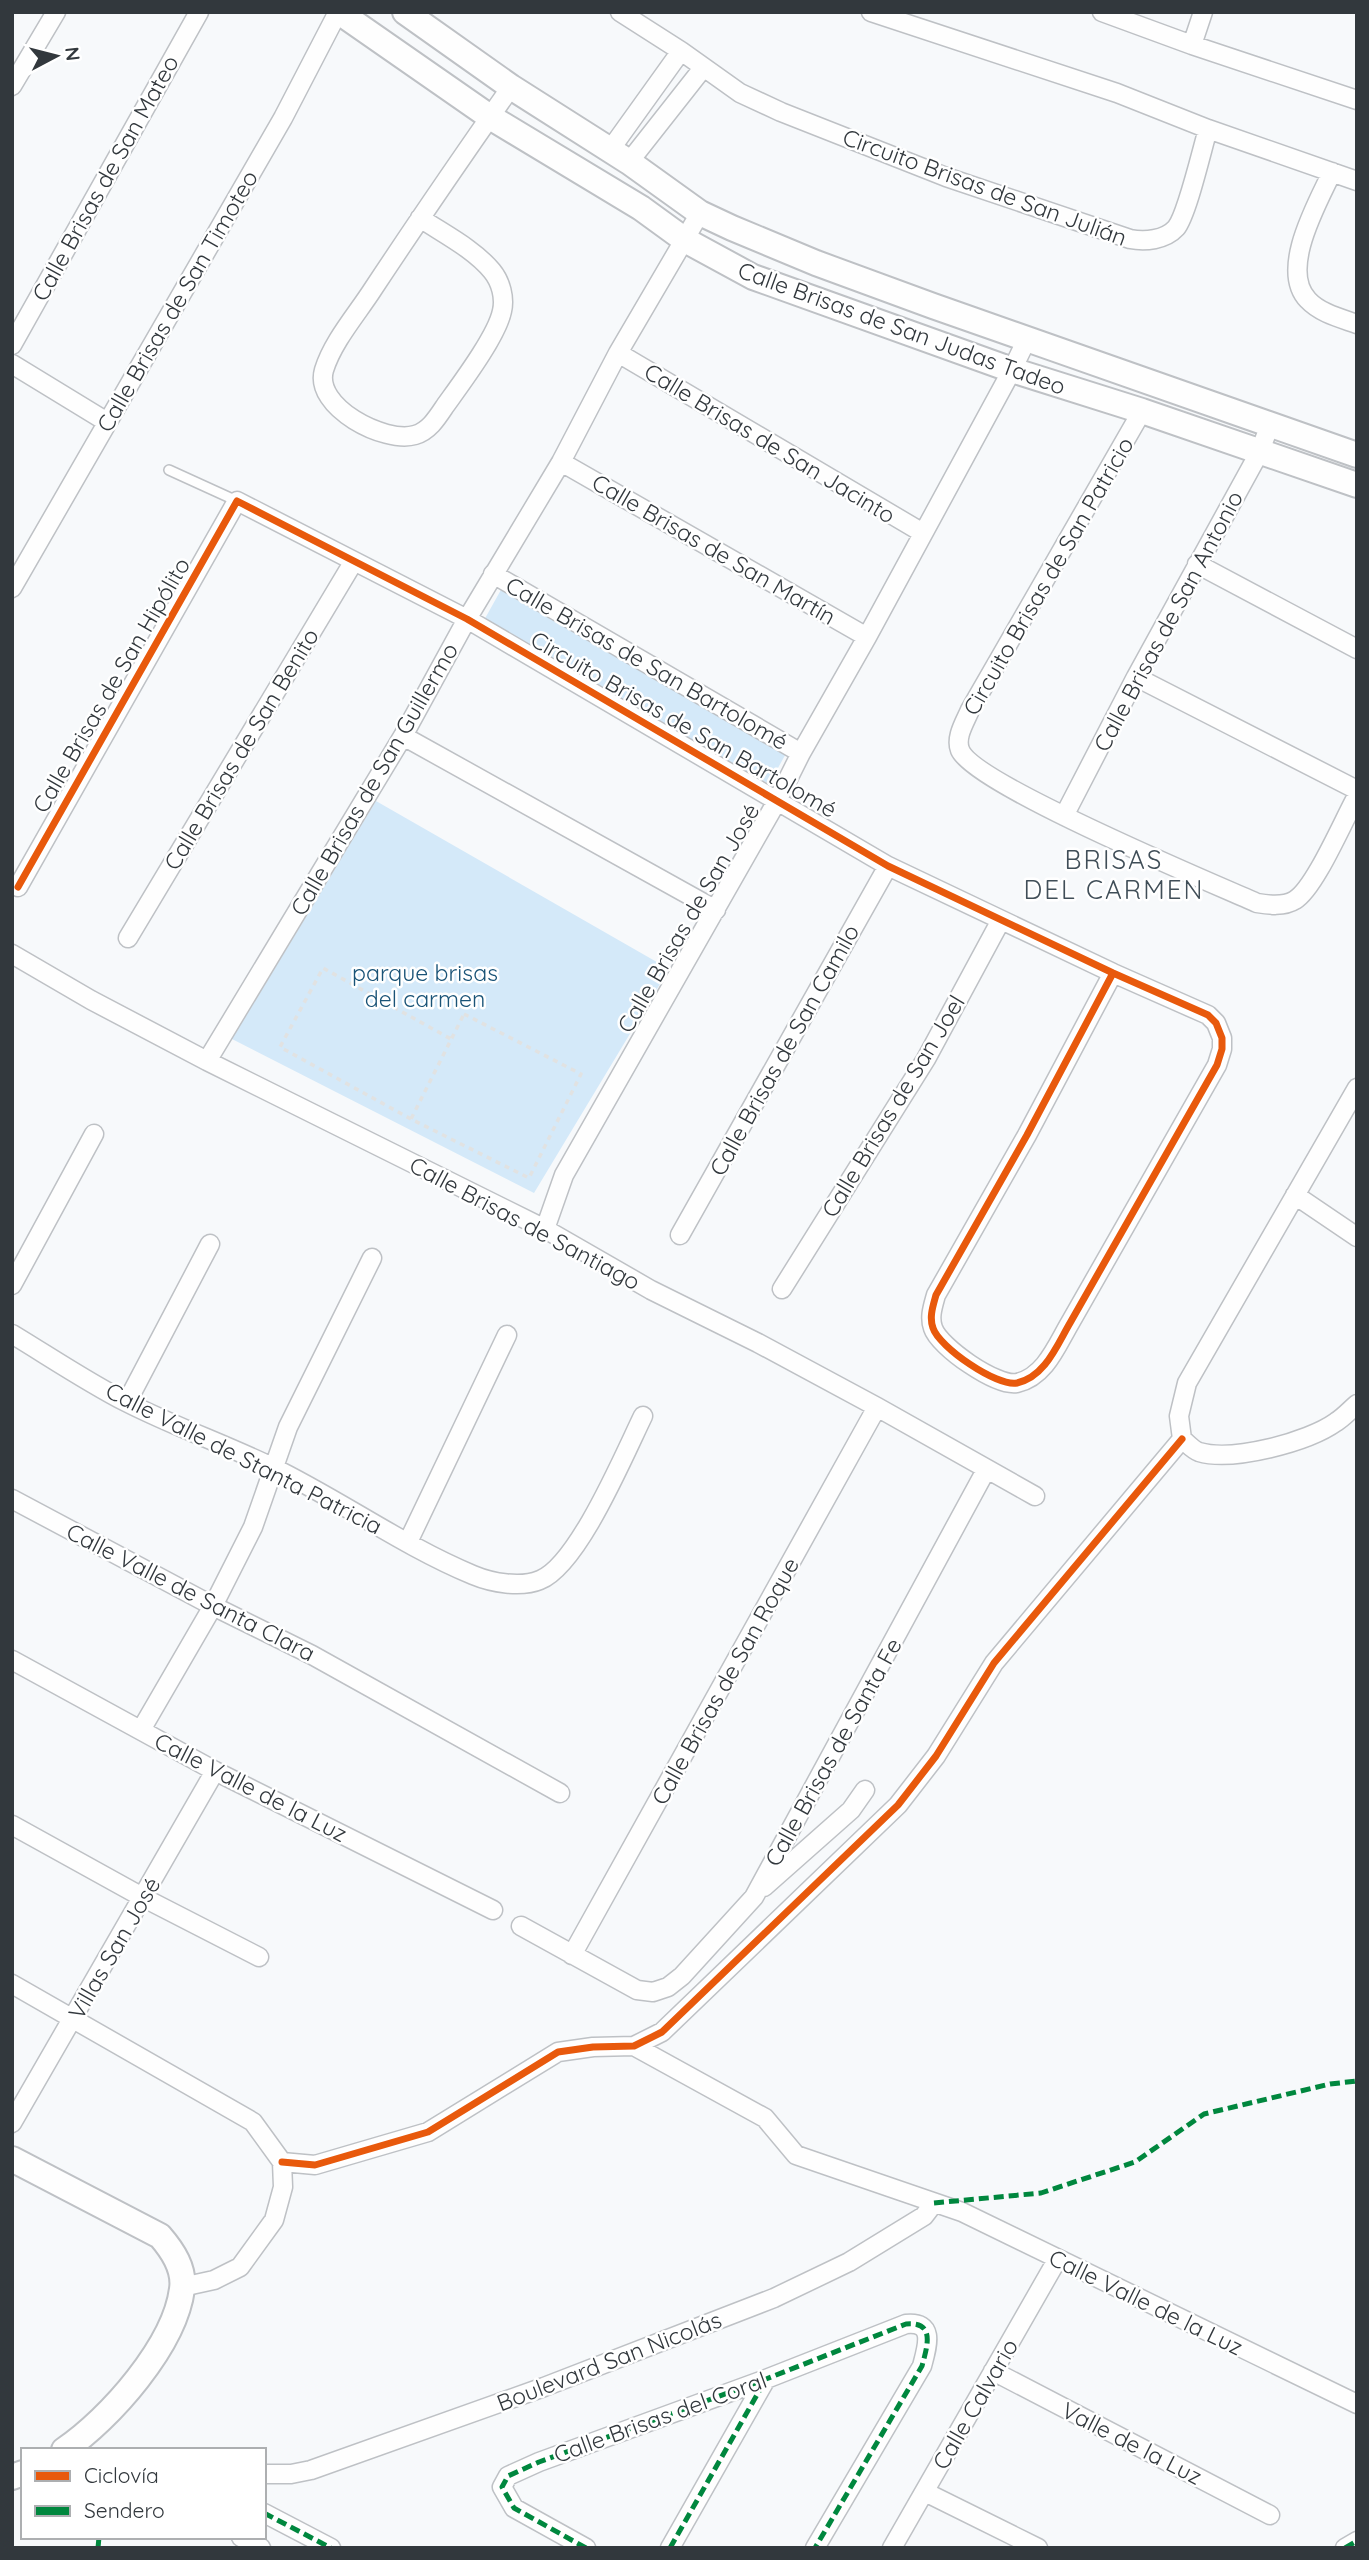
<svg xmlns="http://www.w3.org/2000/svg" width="1369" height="2560" font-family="Quicksand,sans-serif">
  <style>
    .green { fill: #d4e9f9 }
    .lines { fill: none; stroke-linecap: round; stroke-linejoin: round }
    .lane-casing { stroke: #bec1c5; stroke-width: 12 }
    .street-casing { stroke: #bec1c5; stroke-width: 21 }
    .secondary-casing { stroke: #bec1c5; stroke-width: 28 }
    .path { stroke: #e1e2e2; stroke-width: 3.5; stroke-dasharray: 5 5; stroke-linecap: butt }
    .lane { stroke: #fefefe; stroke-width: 9 }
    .street { stroke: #fefefe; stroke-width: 18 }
    .secondary { stroke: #fefefe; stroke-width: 24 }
    .quiet { stroke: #00873e; stroke-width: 5; stroke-dasharray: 10 5; stroke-linecap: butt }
    .cycleway-casing { stroke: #fff; stroke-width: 11 }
    .cycleway { stroke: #e8590c; stroke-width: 7 }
    .labels { text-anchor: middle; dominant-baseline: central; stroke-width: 5; stroke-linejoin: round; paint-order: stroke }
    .street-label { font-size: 23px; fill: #32383d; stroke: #fff }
    .park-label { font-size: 23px; fill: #195377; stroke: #fff }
    .quarter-label { font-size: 26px; letter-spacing: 2px; fill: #404e58; stroke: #fff }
  </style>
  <rect width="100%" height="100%" fill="#f7f9fb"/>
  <!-- green -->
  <path class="green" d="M502,588l286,162 -19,34 -286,-162z
    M376,801l293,168 -135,224 -302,-154z"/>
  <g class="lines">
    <defs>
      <path id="lane" d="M169,470l68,31"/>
      <path id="street" d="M620,12l61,39 59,42 41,19 165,65 184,62c15,3 35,1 46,-11 11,-13 26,-79 32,-99
        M871,12l246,81 91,36 149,52
        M1102,12l90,33 165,55
        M1192,45l11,-33
        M12,86l44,-74
        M610,150l71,-99
        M629,162l74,-94
        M1332,172c-15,32 -53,98 -24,128 12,13 32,18 49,24
        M420,218c24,16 54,31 72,53 9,11 13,27 10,40 -5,25 -42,74 -57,95 -8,12 -16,25 -30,29 -30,9 -102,-28 -91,-65 9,-29 33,-56 49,-81 45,-68 91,-135 138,-202
        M12,345l187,-333
        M618,353l305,180
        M12,364l95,58
        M1142,411l-172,299c-5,12 -15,27 -10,40 14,34 252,133 297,153 12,2 27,4 38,-3 20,-12 49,-81 62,-104
        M561,462l306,175
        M1197,564l160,85
        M493,574l308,179
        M12,588l271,-470 55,-106
        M1136,677l221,113
        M403,736l313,174
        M1064,816l72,-139 123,-224 11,-28
        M18,887l219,-386 230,118 421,247 225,107 95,42 8,8 6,15v11l-5,16 -147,258c-13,22 -25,54 -53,60 -20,4 -78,-36 -84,-55 -4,-11 0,-22 3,-33l91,-160 86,-162
        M128,938l226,-377
        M12,954l79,46 116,61 338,168 106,61 107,53 119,64 158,89
        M207,1061l196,-325 64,-117 94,-157 57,-109 82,-140
        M1357,1088l-170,295 -8,33 3,23c5,4 11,11 17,13 34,10 109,-10 137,-30 8,-5 14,-12 21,-18
        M1295,1195l62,42
        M545,1229l19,-54 213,-374 24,-48 66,-116 145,-267 15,-31
        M680,1235l208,-369
        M12,1285l82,-151
        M782,1289l144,-230 75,-139
        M12,1334c38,23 75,48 114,68 47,24 98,42 146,65 68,33 131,79 201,108 19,8 48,13 67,5 38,-15 84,-125 103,-164
        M127,1402l83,-158
        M12,1499l201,107 99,49 248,138
        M408,1542l99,-207
        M12,1660l203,111 278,139
        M141,1730l72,-124 40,-79 35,-100 84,-169
        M12,1825l132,73 115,59
        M764,1887l87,-77 14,-20
        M521,1926l116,64 16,2 15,-5 14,-11 72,-79 232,-427
        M572,1955l305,-548
        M12,1984l241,138 29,40 1,25 -9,33 -34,47 -26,13 -32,7
        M634,2046l131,72 31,37 166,57 395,192
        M12,2123l203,-352
        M282,2162l33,3 113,-33 130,-80 35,-5 41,-1 28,-14 236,-227 38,-49 58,-93 188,-224
        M993,2371l277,144
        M264,2474h27l20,-4 233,-83 230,-89 75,-36 75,-46 10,-13
        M925,2492l113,56
        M264,2513l67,35
        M241,2537l20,11
        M586,2548l-72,-40 -12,-21 6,-11 31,-14 227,-83 140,-55c30,-3 21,23 16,42l-107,182
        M670,2548l96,-169
        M892,2548l165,-288
        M1345,2548l12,-7"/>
      <path id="secondary" d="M339,12l151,105 151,91 44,32 68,37 259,93 130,41 215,74
        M405,12l106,75 118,75 71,51 32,15 84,35 117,43 424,149
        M12,2159l148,77c13,15 25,33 22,53 -7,56 -72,130 -118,161
        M12,2477l11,-4"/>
    </defs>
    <!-- lane casing -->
    <use href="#lane" class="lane-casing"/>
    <!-- street casing -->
    <use href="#street" class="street-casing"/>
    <!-- secondary casing -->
    <use href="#secondary" class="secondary-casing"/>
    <!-- path -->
    <path class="path" d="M464,1014l117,60 -52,104 -118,-59z
      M411,1119l-131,-72 43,-79 128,71"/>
    <!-- lane -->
    <use href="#lane" class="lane"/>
    <!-- street -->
    <use href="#street" class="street"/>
    <!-- secondary -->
    <use href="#secondary" class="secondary"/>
    <!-- quiet -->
    <path class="quiet" d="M934,2203l107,-10 94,-31 69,-48 126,-30 27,-3
      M264,2513l67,35
      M98,2548l1,-11
      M586,2548l-72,-40 -12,-21 6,-11 31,-14 227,-83 140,-55c30,-3 21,23 16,42l-107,182
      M670,2548l96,-169
      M1345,2548l12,-7"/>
    <defs>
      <path id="cycleway" d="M18,887l219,-386 230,118 421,247 225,107 95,42 8,8 6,15v11l-5,16 -147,258c-13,22 -25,54 -53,60 -20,4 -78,-36 -84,-55 -4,-11 0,-22 3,-33l91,-160 86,-162
        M282,2162l33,3 113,-33 130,-80 35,-5 41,-1 28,-14 236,-227 38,-49 58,-93 188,-224"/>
    </defs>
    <!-- cycleway casing -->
    <use href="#cycleway" class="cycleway-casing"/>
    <!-- cycleway -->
    <use href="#cycleway" class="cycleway"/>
  </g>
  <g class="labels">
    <!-- street labels -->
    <g class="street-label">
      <text transform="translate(105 178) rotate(-61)">Calle Brisas de San Mateo</text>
      <text transform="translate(985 187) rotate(20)">Circuito Brisas de San Julián</text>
      <text transform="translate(177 301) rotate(-60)">Calle Brisas de San Timoteo</text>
      <text transform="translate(902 328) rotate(20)">Calle Brisas de San Judas Tadeo</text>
      <text transform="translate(770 443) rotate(31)">Calle Brisas de San Jacinto</text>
      <text transform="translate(714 549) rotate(30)">Calle Brisas de San Martín</text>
      <text transform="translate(1048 576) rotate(-60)">Circuito Brisas de San Patricio</text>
      <text transform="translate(1168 621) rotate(-62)">Calle Brisas de San Antonio</text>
      <text transform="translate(647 663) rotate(30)">Calle Brisas de San Bartolomé</text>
      <text transform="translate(111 685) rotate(-60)">Calle Brisas de San Hipólito</text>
      <text transform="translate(684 724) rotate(30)">Circuito Brisas de San Bartolomé</text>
      <text transform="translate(241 749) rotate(-59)">Calle Brisas de San Benito</text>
      <text transform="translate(374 779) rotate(-60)">Calle Brisas de San Guillermo</text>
      <text transform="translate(688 918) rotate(-60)">Calle Brisas de San José</text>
      <text transform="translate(784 1050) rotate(-61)">Calle Brisas de San Camilo</text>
      <text transform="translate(893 1106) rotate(-59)">Calle Brisas de San Joel</text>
      <text transform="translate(525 1223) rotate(28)">Calle Brisas de Santiago</text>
      <text transform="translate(244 1458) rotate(27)">Calle Valle de Stanta Patricia</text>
      <text transform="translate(191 1592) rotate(27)">Calle Valle de Santa Clara</text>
      <text transform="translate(725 1681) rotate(-61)">Calle Brisas de San Roque</text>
      <text transform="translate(833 1752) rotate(-61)">Calle Brisas de Santa Fe</text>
      <text transform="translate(251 1787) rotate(27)">Calle Valle de la Luz</text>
      <text transform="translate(114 1948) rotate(-60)">Villas San José</text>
      <text transform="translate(1146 2302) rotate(26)">Calle Valle de la Luz</text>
      <text transform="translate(609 2361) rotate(-21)">Boulevard San Nicolás</text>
      <text transform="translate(975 2404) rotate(-60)">Calle Calvario</text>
      <text transform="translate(660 2417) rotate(-20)">Calle Brisas del Coral</text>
      <text transform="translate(1132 2443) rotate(27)">Valle de la Luz</text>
    </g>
    <!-- park labels -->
    <g class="park-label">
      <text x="425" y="972">parque brisas<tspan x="425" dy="26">del carmen</tspan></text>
    </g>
    <!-- quarter labels -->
    <g class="quarter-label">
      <text x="1114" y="859">BRISAS<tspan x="1114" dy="30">DEL CARMEN</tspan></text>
    </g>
  </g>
  <!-- border -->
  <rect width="1369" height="2560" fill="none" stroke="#32383d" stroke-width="28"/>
  <!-- legend -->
  <rect x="21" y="2448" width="245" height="91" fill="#ffffff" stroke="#adafb1" stroke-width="2"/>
  <rect x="35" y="2471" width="35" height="10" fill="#e8590c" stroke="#adafb1" stroke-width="2"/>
  <text x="84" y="2483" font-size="21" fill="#32383d">Ciclovía</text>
  <rect x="35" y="2506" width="35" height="10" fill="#00873e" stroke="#adafb1" stroke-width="2"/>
  <text x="84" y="2518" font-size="21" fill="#32383d">Sendero</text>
  <!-- north arrow -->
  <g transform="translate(56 56) rotate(83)" stroke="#ffffff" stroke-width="5" paint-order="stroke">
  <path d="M0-5L12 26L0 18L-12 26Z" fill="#32383d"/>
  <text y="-10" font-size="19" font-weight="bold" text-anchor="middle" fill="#32383d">N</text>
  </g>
</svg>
